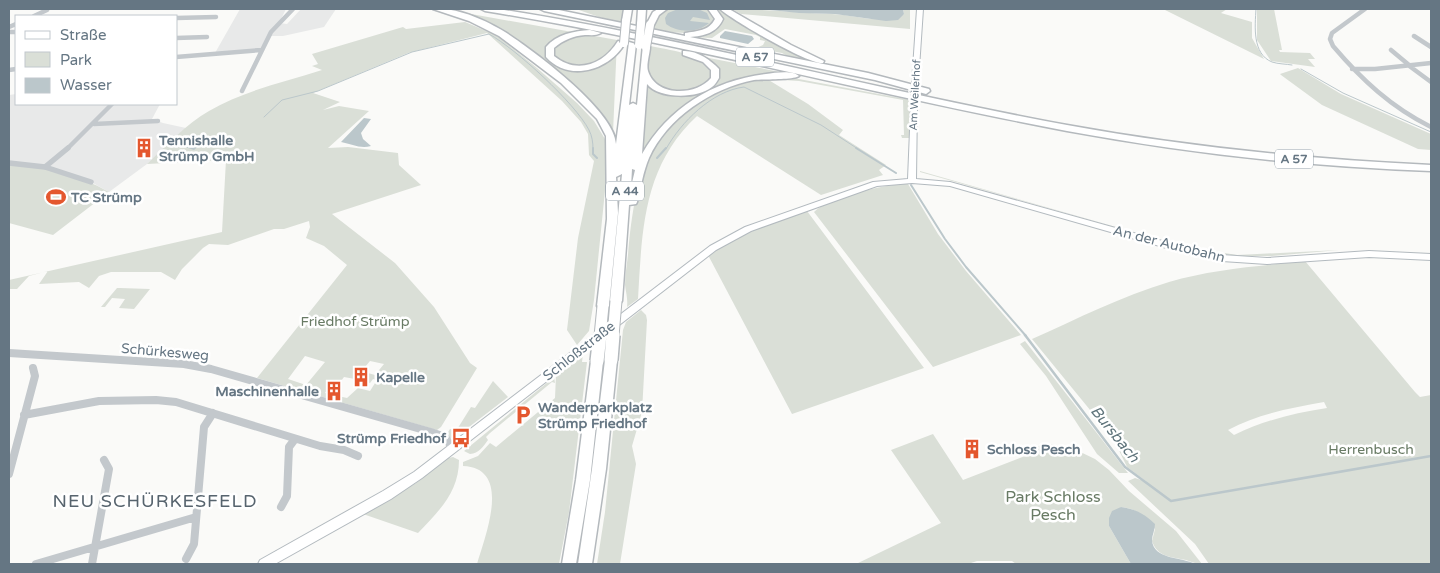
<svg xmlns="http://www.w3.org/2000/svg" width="1440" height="573" font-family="'Varela Round',sans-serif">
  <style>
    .built { fill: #e8e9e9 }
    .green { fill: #dadfd7; fill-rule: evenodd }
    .water { fill: #bbc7cb }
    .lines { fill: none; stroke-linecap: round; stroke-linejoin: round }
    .stream-far2 { stroke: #bbc7cb; stroke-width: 1 }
    .stream-far1 { stroke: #bbc7cb; stroke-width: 2 }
    .stream { stroke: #bbc7cb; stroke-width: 2.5 }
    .secondary-casing { stroke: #b3babf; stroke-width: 2 }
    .highway-casing { stroke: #b4b9bd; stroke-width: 3 }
    .street-far2 { stroke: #c3c8cc; stroke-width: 4.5 }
    .street-far1 { stroke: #c3c8cc; stroke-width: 5.5 }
    .street { stroke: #c3c8cc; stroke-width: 8 }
    .secondary { fill: #fff; fill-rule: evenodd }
    .highway { fill: #fff; fill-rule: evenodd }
    .secondary-bridge-casing { stroke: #b3babf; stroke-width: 8; stroke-linecap: butt }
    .highway-bridge-far2-casing { stroke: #b4b9bd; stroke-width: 10; stroke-linecap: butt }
    .highway-bridge-far1-casing { stroke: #b4b9bd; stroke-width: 13; stroke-linecap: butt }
    .highway-bridge-casing { stroke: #b4b9bd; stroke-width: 16; stroke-linecap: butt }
    .secondary-bridge { stroke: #fff; stroke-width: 6 }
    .highway-bridge-far2 { stroke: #fff; stroke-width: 8 }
    .highway-bridge-far1 { stroke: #fff; stroke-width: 11 }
    .highway-bridge { stroke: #fff; stroke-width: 13 }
    .labels { text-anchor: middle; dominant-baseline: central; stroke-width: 5; stroke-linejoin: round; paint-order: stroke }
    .far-street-label { font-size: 11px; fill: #657683; stroke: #fff }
    .shield { fill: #fff; stroke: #939fa8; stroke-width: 1 }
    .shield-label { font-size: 12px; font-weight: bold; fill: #657683 }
    .poi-label { font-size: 14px; font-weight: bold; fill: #657683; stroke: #fff; text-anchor: start }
    .street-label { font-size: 14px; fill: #657683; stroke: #fff }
    .park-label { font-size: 14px; fill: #687a64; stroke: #fff }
    .water-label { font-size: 15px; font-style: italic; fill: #60757c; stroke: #fff }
    .near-park-label { font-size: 16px; fill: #687a64; stroke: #fff }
    .near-neighbourhood-label { font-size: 18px; letter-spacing: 1px; fill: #57646e; stroke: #fff }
  </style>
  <rect width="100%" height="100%" fill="#fafaf8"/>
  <!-- built -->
  <path class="built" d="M240,9h46l-7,14 8,1 14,-15h35l-12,18 -41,9h-12l-10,14 -46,3z
    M16,94v10h144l-8,15 11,4 23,5 -39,36 -38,28 -18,-10 -82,-19v-68z"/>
  <!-- green -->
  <path class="green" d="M576,9h48l-1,14 -24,-6z
    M668,9h39l7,8v4c-14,18 -42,11 -61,8l6,-14z
    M714,9h8l50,30 55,26 -36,-7 -9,-5 -26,-5 7,-3 2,-4 -5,-1v-3l-4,-2 -31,-6 -13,9 -23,-1 26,-9 2,-17z
    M732,9c33,0 67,4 100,5 25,1 48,11 72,0l-1,-5h7v20l-169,-15z
    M1163,9h64l-6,4 31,9v16l12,21z
    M1257,9h17l8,41h-3l1,2 30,1 5,6h-7l7,8 -44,-6 -14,-21z
    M449,10l168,30 -4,93 -28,-33 -83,-67z
    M465,22l31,13 41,33 40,35 17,18 11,18 3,22 -14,139 -5,31 -12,14 -10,-15 11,-92 16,-77 -5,-6 -1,-21 -7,-12 -19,-21 -75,-68 -79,20 -95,40 27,9 -17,8 16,-4 30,5 -41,37 20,-1 50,6 1,12 22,20 -89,29 63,49 39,44 36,56 7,5 -36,59 -4,3 -180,-52 90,-113 -23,-19 -18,-8 4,-11 -1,-6 -25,8h-10l-46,16 -19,-1 -6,4 -21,21 -7,11 -14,-8h-50l-12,4 -10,12 -10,-6 -40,2 9,-13 -19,5 -12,13h-8v-9l213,-48 4,-72 -79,4c19,-18 39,-40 62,-53 34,-20 75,-29 113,-41l-10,-4 6,-2 -6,-10 91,-27 3,2zM305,356l20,6 -19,23 -18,-6zM370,361l14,3 -9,11 -7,-2 -6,8 8,2 3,-4 4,1 -7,11 -12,-3 -11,10 -22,-5 6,-9 7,1 6,-8 11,2z
    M650,46c20,4 47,7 61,23v10c-13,16 -55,19 -62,-5 -3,-7 0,-19 1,-28z
    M704,57l76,15 -35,5 -48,22 -57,58 6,-73 16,9 16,3 33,-9 4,-22z
    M1298,68l43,26 90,40v16l-13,-1 -96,-44 -41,-30 -1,-1z
    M788,77l123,23 -1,38h-8l-1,-3h3l-1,-35 -104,-19 -32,-2 41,25 35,26 -4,5 47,30 -7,5 4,5 -62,20 -124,-79c-54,50 -55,114 -59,183l-11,8c1,-8 -1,-14 -2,-22 0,-10 2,-21 3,-30 2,-28 8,-76 21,-100 19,-37 60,-67 101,-75 12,-3 25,-2 38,-3z
    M9,163c35,4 69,11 100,29l-56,43 -44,-12z
    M920,171l245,70 -245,-69z
    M906,183l2,1 30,50 28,37 55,64 -88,32 -119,-155c16,-16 68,-26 92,-29z
    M807,211l117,157 -132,46 -84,-159c30,-21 64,-33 99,-44z
    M1168,240l44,11 25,4 102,-5 -67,6h-34l-34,-5z
    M1305,261l110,131 5,5 11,-2v169h-222l-14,-20 -67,-63 7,-3 12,4 -20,-15 -14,-29 -81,-99c45,-20 90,-43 137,-57 44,-13 91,-16 136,-21zM1324,402l3,6c-33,5 -62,12 -93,27l-6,-5c30,-16 62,-22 96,-28z
    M117,288h3l30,1 -16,20 -15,-1 6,-9 -13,-1 -7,9h-4z
    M641,310l5,5 1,5 -5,92 -10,34 4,18 -16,100h-23l8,-52 18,-182 3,-8z
    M1025,341l103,132h-9l-22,-19 -51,-78 -26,-32z
    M583,354l-1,8h5l-18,150 -10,52h-82c8,-28 36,-96 -14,-98v-4l15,-6 12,-13 6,4 59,-49 1,-23z
    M554,377l1,6 -3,-1 -62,51 -4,4 2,3c-5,7 -9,13 -18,14l-6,-3z
    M493,381l15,16 -39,30 -23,14 -1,-4 5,-8 6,2 15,-24 4,1z
    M933,434l30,46 70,-27 4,-6 7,-4 28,5 23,11 14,11 20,21 47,40 26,33c-6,0 -10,-2 -16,-4 -14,-3 -29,-3 -34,-19l3,-12c-10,-13 -17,-20 -34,-22l-12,19 22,38h-115l-4,-3h-35l-9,3h-112l85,-41 -50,-73z
    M453,457l6,3c0,32 -20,51 -41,73l-55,-19 53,-31 32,-25z"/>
  <!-- water -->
  <path class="water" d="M678,9h20l9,4 3,7 -17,-3 -3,4 19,2c-11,10 -31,10 -43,1l-1,-6 3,-5z
    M759,9h144l1,5 -6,6 -12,1 -51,-7 -36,-1z
    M725,31l27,5 2,3 -6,5 -28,-6v-2z
    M364,118l7,1 -10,14 2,6 8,7c-11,3 -19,-2 -30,-4z
    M192,134l5,1 6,7 -9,8 -9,-3 -2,-7z
    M1121,507c14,2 24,7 34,17 0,6 -3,11 -3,16 1,20 31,17 43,24h-64l-22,-38v-8l3,-7z"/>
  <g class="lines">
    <!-- stream-far2 -->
    <path class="stream-far2" d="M1256,9c-1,17 -4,45 16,53 6,2 14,2 20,3
      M1301,69l42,24 88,39
      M264,117l18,-17 36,-9 94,-39 77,-18c27,15 86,69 100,96 3,6 4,12 4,19
      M666,149c15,-27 46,-58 78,-62l77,38 37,24"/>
    <!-- stream-far1 -->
    <path class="stream-far1" d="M593,148v6l4,4
      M856,148l40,25
      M657,158l9,-10
      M911,185l34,54 21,28 60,69"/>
    <!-- stream -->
    <path class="stream" d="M1025,335l100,132 46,34 260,-45"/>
    <defs>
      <path id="secondary" d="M917,9h6l-5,74 -3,2 -3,-2z
        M914,104l3,2 -1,73 34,3 234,65 38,8 45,3 102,-7 62,3v6l-62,-3 -102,7 -45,-3 -38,-8 -234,-67 -38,-3 -35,3 -126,45 -35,19 -294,228 -31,21 -116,65h-17l2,-4 123,-69 31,-19 296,-226 35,-19 128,-45 35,-3 3,-73z"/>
      <path id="highway" d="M433,9c24,-2 52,11 72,23 28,18 110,79 111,112l13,-102 7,2 -7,61 4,-2 4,2 6,-60 7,2c0,6 -4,18 -2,24 8,26 48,25 63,7v-8l-8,-8 -20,-7v-4c13,-1 28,9 36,18v9c-2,3 -4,7 -7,9 -15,12 -53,12 -65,-3l-5,70c26,-46 72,-74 124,-80 9,-1 26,-4 33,2 -5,4 -35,3 -45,4 -42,8 -87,38 -105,78 -6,14 -8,29 -12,44l-1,2 -7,1 -7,96 -2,3h-8l-2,-3 14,-148 -2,21 -6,3 2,36 -9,93 -2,3h-8l-2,-3 10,-87 -1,-83 -9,-17 -36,-36 -62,-47 -30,-15zM632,169l3,1 -4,17z
        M481,9h17c191,30 378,81 569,116 120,22 242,34 364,40v6c-122,-4 -244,-18 -364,-40 -195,-37 -386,-88 -582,-120z
        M540,9h14l131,27v-3c12,-2 24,-2 30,-14l-7,-10h8l7,10c-6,14 -19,17 -33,18l178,36 61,16 1,2 -4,3 -51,-14 -331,-69z
        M624,9h8l-2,12 -4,2 -4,-2z
        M638,9h8l-1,15 -4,2 -4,-2z
        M658,9h9l-8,6 -6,12h-6l-1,-2 7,-13z
        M720,9h9l62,36 33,16 -1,2c-14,2 -91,-43 -103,-54z
        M590,30l11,3c-5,3 -10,2 -16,2 -12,1 -22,5 -31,13v8c23,19 50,8 64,-15l7,2c-15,27 -56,40 -79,14v-10c11,-13 28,-16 44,-17z
        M611,355l4,2 2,3 -11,109 -14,95h-14l14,-95 13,-109 2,-3z
        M597,356l4,2 2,3 -13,119 -14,84h-14l14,-84 15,-119 2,-3z"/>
    </defs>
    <!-- secondary casing -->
    <use href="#secondary" class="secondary-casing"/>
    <!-- highway casing -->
    <use href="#highway" class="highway-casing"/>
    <!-- street-far2 -->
    <path class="street-far2" d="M1365,9l-33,24 -2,6 3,7c29,34 58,61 98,81
      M34,16l13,-6
      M176,18l40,-1
      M9,27l7,-3
      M9,32h7
      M1414,36l17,11
      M176,38l31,-1
      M1391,50l18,15
      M176,57l85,-7
      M1408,65l23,17
      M1352,69h23l56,-6
      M9,70l7,-1
      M242,91l29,-59 22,-23
      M94,124l64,-3
      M67,149l45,-45"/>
    <!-- street-far1 -->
    <path class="street-far1" d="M9,163l36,4 46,15
      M45,167l23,-19"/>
    <!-- street -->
    <path class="street" d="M9,353l175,11 27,5 220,63 14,5 8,12
      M24,415l75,-14 57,-1 20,2 144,44 24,4 14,6
      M9,474l26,-98 -2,-8
      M281,507l6,-11 2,-49 6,-8
      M186,559l8,-15 10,-117 9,-14
      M36,564l160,-47
      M92,564l17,-95 -5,-9"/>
    <!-- secondary -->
    <use href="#secondary" class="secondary"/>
    <!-- highway -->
    <use href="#highway" class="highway"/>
    <defs>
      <path id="secondary-bridge" d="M914,106l1,-23"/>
      <path id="highway-bridge-far2" d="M624,43l2,-22
        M639,45l2,-21
        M646,47l4,-22"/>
      <path id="highway-bridge-far1" d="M600,336l3,-30
        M613,336l3,-35"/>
      <path id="highway-bridge" d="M611,360l2,-25
        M597,361l3,-26"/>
    </defs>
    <!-- secondary-bridge casing -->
    <use href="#secondary-bridge" class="secondary-bridge-casing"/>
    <!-- highway-bridge-far2 casing -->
    <use href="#highway-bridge-far2" class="highway-bridge-far2-casing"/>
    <!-- highway-bridge-far1 casing -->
    <use href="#highway-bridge-far1" class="highway-bridge-far1-casing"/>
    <!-- highway-bridge casing -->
    <use href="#highway-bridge" class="highway-bridge-casing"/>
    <!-- secondary-bridge -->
    <use href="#secondary-bridge" class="secondary-bridge"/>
    <!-- highway-bridge-far2 -->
    <use href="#highway-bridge-far2" class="highway-bridge-far2"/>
    <!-- highway-bridge-far1 -->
    <use href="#highway-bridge-far1" class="highway-bridge-far1"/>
    <!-- highway-bridge -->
    <use href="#highway-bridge" class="highway-bridge"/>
  </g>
  <!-- icons -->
  <defs>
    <symbol id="building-bare" viewBox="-9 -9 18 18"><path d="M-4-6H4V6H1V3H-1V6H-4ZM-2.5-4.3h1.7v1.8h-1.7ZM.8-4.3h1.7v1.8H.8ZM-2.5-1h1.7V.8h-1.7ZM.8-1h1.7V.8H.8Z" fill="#e4572e" stroke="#fff" stroke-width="2.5" paint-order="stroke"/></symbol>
    <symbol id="stadium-bare" viewBox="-9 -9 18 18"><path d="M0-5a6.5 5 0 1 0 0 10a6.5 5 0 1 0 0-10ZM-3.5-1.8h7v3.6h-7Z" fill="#e4572e" stroke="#fff" stroke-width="2.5" paint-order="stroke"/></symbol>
    <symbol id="parking-bare" viewBox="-9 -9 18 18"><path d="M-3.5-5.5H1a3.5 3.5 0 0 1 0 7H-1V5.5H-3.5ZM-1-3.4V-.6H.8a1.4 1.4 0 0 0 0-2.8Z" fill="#e4572e" stroke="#fff" stroke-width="2.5" paint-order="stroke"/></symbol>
    <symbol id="bus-bare" viewBox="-9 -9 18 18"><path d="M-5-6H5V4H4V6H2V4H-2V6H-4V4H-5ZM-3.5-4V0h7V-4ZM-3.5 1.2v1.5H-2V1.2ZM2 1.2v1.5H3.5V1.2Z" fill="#e4572e" stroke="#fff" stroke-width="2.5" paint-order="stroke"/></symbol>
  </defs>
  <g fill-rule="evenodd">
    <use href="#building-bare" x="130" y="134" width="28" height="28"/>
    <use href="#stadium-bare" x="42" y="183" width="28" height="28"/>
    <use href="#building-bare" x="347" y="363" width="28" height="28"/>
    <use href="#building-bare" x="320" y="377" width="28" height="28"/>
    <use href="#parking-bare" x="509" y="401" width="28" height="28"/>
    <use href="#bus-bare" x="447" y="424" width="28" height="28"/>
    <use href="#building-bare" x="958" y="435" width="28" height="28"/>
  </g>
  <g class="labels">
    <!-- far-street labels -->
    <g class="far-street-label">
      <text transform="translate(915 95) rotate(-87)">Am Weilerhof</text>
    </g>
    <!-- shield labels -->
    <g class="shield">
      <rect x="736" y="47.5" width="38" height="19" rx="4"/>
      <rect x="1275" y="149.5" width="38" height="19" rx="4"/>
      <rect x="606" y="181.5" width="38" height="19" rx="4"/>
    </g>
    <g class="shield-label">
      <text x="755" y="57">A 57</text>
      <text x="1294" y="159">A 57</text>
      <text x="625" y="191">A 44</text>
    </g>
    <!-- poi labels -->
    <g class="poi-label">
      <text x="159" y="140">Tennishalle<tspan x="159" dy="16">Strümp GmbH</tspan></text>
      <text x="71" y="197">TC Strümp</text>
      <text x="376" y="377">Kapelle</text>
      <text x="319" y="391" text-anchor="end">Maschinenhalle</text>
      <text x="538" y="407">Wanderparkplatz<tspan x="538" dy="16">Strümp Friedhof</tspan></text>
      <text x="446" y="438" text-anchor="end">Strümp Friedhof</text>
      <text x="987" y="449">Schloss Pesch</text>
    </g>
    <!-- street labels -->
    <g class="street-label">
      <text transform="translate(1169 244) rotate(14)">An der Autobahn</text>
      <text transform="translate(579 351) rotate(-38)">Schloßstraße</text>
      <text transform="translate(165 352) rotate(5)">Schürkesweg</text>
    </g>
    <!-- park labels -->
    <g class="park-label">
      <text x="355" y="321">Friedhof Strümp</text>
      <text x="1371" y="449">Herrenbusch</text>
    </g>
    <!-- water labels -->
    <g class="water-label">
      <text transform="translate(1115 434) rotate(51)">Bursbach</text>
    </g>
    <!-- near-park labels -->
    <g class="near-park-label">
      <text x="1053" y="497">Park Schloss<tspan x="1053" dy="18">Pesch</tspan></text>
    </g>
    <!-- near-neighbourhood labels -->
    <g class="near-neighbourhood-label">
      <text x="155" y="501">NEU SCHÜRKESFELD</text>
    </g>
  </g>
  <!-- border -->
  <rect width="1440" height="573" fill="none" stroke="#657683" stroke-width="20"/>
  <!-- legend -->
  <rect x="15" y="15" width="162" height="90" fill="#ffffff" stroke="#c1c8cd"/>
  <rect x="25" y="31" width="25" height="8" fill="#ffffff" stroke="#c1c8cd"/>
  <text x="60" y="40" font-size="15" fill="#657683">Straße</text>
  <rect x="25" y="52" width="25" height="15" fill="#dadfd7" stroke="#c1c8cd"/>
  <text x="60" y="65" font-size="15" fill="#657683">Park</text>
  <rect x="25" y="78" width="25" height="15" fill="#bbc7cb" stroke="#c1c8cd"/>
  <text x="60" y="90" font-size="15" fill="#657683">Wasser</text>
</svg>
